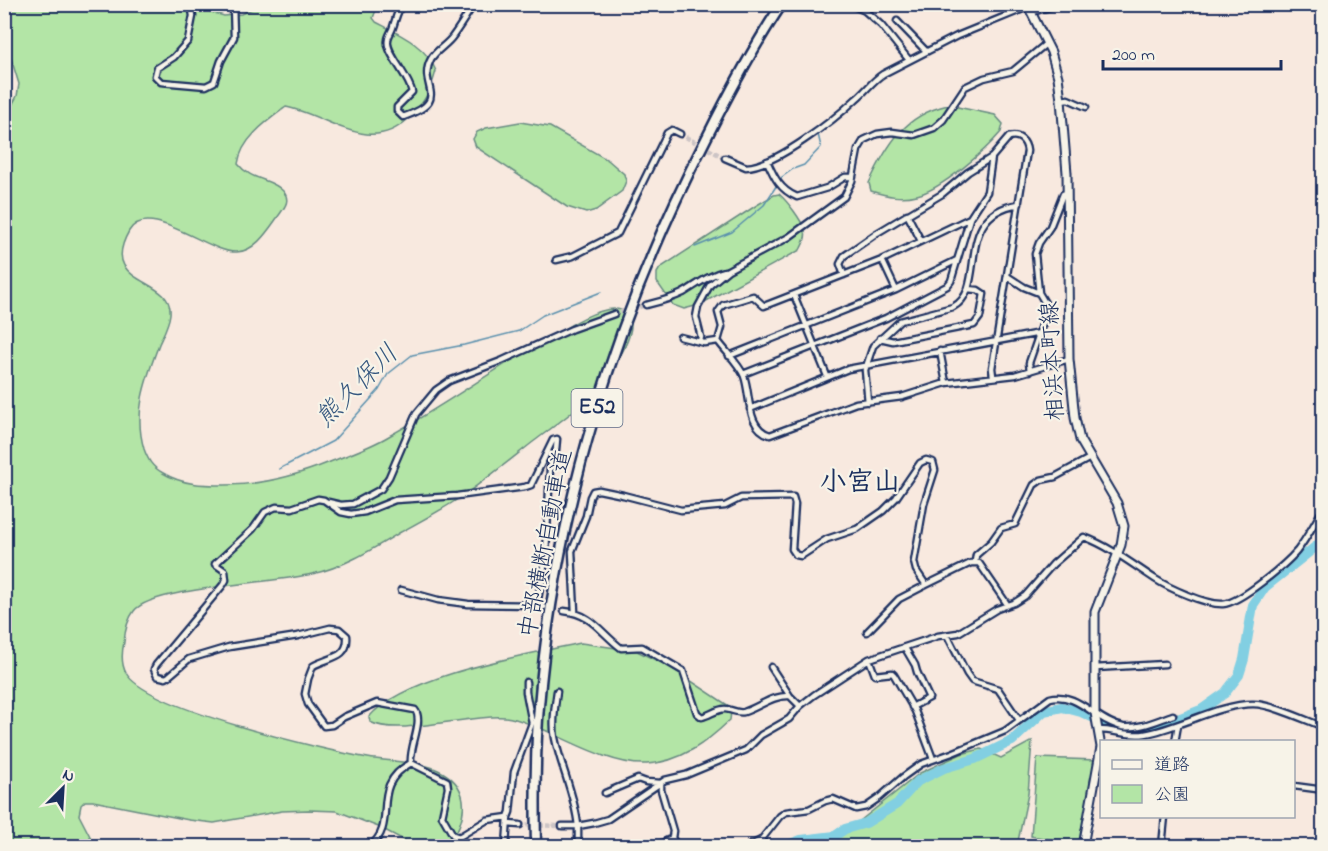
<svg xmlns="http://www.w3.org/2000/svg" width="1328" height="851" font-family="'Indie Flower','Klee One',sans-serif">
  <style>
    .green { fill: #b3e5a6; stroke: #678a82; stroke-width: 1.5 }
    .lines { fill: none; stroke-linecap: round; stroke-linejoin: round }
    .stream { stroke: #598fad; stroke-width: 1.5 }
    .river { stroke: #82cfe2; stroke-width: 10 }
    .street-tunnel { stroke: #ccc4c5; stroke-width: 4.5; stroke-dasharray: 4.5 2; stroke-linecap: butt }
    .street-casing { stroke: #1b2f5e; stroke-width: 9 }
    .secondary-casing { stroke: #1b2f5e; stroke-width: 11 }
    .highway-casing { stroke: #1b2f5e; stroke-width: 13 }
    .street { stroke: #f7f3e8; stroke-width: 4.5 }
    .secondary { stroke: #f7f3e8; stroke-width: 7 }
    .highway { stroke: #f7f3e8; stroke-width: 8 }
    .labels { text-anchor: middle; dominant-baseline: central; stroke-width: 4.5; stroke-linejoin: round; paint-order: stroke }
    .shield { fill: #f7f3e8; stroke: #5d6a87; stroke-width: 1.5 }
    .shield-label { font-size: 22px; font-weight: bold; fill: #1b2f5e }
    .street-label { font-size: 24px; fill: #1b2f5e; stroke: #f7f3e8 }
    .water-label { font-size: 26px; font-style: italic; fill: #35577f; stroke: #f7f3e8 }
    .quarter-label { font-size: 27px; font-weight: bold; fill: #1b2f5e; stroke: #f7f3e8 }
  </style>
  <rect width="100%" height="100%" fill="#f8e9df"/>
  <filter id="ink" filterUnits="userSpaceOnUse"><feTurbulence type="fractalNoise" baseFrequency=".0167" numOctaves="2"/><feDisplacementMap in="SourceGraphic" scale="12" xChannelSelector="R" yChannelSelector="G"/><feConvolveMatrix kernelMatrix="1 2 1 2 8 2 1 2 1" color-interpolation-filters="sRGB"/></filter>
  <g filter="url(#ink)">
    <!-- green -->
    <path class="green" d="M5,5h194l12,7 13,4 17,-2 19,-9h118l-5,13 3,4c23,12 51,24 60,49 -6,22 -12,32 -28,48 -39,37 -80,-4 -122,-12 -19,14 -45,32 -48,57 13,17 33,14 45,27 9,10 0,18 -6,27 -10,14 -22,33 -40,34 -28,2 -89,-53 -108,-21 -32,56 45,45 41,83 -1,10 -7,21 -11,30 -13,35 -26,68 -15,105 4,11 8,18 19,24 20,12 40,12 62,12 37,0 71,-9 105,-23 20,-8 41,-15 59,-26 51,-28 98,-62 148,-91 20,-11 54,-36 77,-36 44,1 -9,74 -22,86 -18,17 -39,32 -59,47 -23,18 -45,36 -69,53 -20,14 -43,26 -65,38 -28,17 -55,34 -87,41 -35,9 -160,13 -178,37 -7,9 -9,20 -10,31 -2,9 -3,22 2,31 20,36 199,77 242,85 22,4 56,3 74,14 32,18 23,50 6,74h-33l-34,-18 -44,-17 -28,-1 -27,1 -68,12 -25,-3 -96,-19h-8l-4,4 -2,10 16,31h-90l-1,-726 13,-24 2,-12 -14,-45z
      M948,105l47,10 8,9 -2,8c-16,19 -59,57 -84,63 -16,4 -30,1 -46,-4l-2,-8c18,-38 35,-68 79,-78z
      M520,122l30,5 58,33 16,14 2,7 -4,10 -26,19 -10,3 -19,-6 -91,-60 -3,-8 4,-7 9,-4z
      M779,194c8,7 23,26 26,37 2,6 -2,13 -5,19l-101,55 -15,4 -11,-4 -16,-23v-9l3,-5 97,-63 17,-10z
      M581,643l56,8 33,16 59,39 2,6 -1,8c-23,22 -49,42 -83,44 -33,2 -77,-23 -107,-36 -11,-4 -23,-10 -35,-11 -34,-3 -107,20 -135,5l-1,-5c36,-42 157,-62 212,-74z
      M1032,741l-4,53 -11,52h-196l25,-14 74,-59 41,-19 20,-5 20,9z
      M1037,758l60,2 -16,84 -50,-8z"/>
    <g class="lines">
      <!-- stream -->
      <path class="stream" d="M695,247l37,-15 32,-27 18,-28 11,-8 11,-4 17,-18 -3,-13
        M279,469l54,-28 46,-51 9,-16 24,-19 52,-10 55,-14 24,-16 58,-23"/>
      <!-- river -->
      <path class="river" d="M786,846l15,-6 34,-4 10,-7 21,-6 31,-19 21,-23 26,-13 31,-9 37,-18 32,-30 18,-4 19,5 41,19 20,-1 31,-9 28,-11 24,-17 14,-18 5,-16 9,-54 12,-18 59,-47
        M1318,846l6,-16"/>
      <!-- street-tunnel -->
      <path class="street-tunnel" d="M680,134l45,24
        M614,314l32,-9
        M520,825l42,1"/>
      <defs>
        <path id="street" d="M191,4l2,12 -5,25 -14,16 -17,11 -2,8 6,6 45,4 8,-4 7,-21 13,-24 -1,-33
          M402,4c-5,8 -6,14 -9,23 -1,4 -5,9 -5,13 -3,12 21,36 24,52l-15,15v4l6,6c51,-17 13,-31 28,-58 5,-9 16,-14 22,-23 8,-11 14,-21 21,-32
          M849,4l16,7 16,14 28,35
          M1122,4h8
          M1032,12l18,-5 19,-3
          M897,21l29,30
          M1061,100l7,-1 18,8
          M725,158l21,9c29,-1 88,-47 110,-68 10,-8 16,-18 27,-25l74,-38 71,-29
          M767,161c7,16 13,29 30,36l30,-9 18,-11h8
          M907,214l14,27
          M556,260l17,-4 45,-23 49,-100 5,-3 8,4
          M882,260l14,30
          M844,275l-4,-11 4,-8 33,-23 65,-39 26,-22 24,-15 17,-20c10,-3 17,4 18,14l-35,217 1,8
          M1007,276l17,11 15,6
          M794,295l33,81
          M646,305c12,-3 25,-6 37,-12 14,-8 25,-18 42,-22
          M680,337l24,6 14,-2
          M880,338l13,3 81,-16 6,-8 4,-23 -6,-4 -10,-1
          M700,341l1,-4 -5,-20 2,-10 12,-22 18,-15 61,-33 55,-40 8,-16 6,-31 6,-10 13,-6 15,-2 22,3 20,-7 9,-8 22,-33 19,-9 29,-7 34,-28
          M718,341c8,11 21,23 26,35 7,19 2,52 26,59l86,-32 46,-6 44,-14 69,-8 54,-16
          M718,341l4,-14 -4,-15 5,-7 30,-9 11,10 118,-46 88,-42
          M940,351l6,32
          M729,356l167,-66 61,-30
          M1030,371l-1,-8 19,-55 -9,-15 -4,-39 4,-11 11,-16 13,-33 4,-1
          M743,374l143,-56 61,-32 4,-5 19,-63 17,-26 5,-35
          M868,402l-3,-32 8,-24 27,-25 53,-14c37,-20 -2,-92 66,-103
          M750,409l98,-40 192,-36
          M328,502l13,3 12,-1 28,-15 8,-12 27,-63 20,-24 13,-9 52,-20 71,-32 42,-15
          M975,562l1,-7 15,-13 10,-14 14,-4 19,-39 7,-5 14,-3 35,-19
          M401,590l37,10 30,4 69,1 7,2
          M564,611c28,3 36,21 57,37l21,-1 41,24 14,42 5,4c8,-2 15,-8 23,-8 7,0 12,5 19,3 16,-5 28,-17 46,-16l10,10
          M575,612l-3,-61 14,-35 4,-19 3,-6 6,-1 24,5 58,15 44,-4 16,-8 52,-1 2,7 -3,45 4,6 5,1 26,-17 30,-10 26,-18 13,-13 24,-35 6,-3 7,2 2,8 -11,34 -10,58 2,8 10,15 45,-22h8l28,41
          M867,632l32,-33 27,-14
          M947,635l20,39 5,7 26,8 21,31
          M905,648l10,17 2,7 12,26 -17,9
          M869,659l6,16 17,-2 2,2 21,36 18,48
          M771,667l19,29
          M1095,668l70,-4
          M557,691c-2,15 -5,32 -2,47 6,30 20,57 23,88l16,-3 14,-4 57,-39 21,-5 60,-25 15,-15 28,-16 11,-13 14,-11 55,-36 69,-23 20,-3 39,-24 17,-6 11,-7 28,-32 31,-27c25,9 48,27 71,42 14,9 51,26 68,25 17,-1 63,-40 74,-53 10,-13 18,-29 27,-43
          M1099,730c16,0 30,7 46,4 34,-6 74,-30 108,-30 18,0 52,16 71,23
          M1175,742l3,-17
          M411,763c-2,-16 13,-42 4,-53l-38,-7 -33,14 -12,8 -8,1 -16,-22 -3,-10 3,-15 5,-13c15,-9 36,-7 34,-30l-8,-7 -9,-1 -32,8 -69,11 -40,12 -20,17 -3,2 -9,-2 -3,-7 2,-4 67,-80 3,-5 -1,-9 -10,-7 38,-35 12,-17 11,-5 16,1 26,-9 6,1 17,12 10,2 14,-2 30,-12 62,-4 68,-9 6,-2 22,-45 4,-1 -1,11 -6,18 -4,87 -9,50
          M411,763l36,18 1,7 -6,28 11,19 6,2 28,-17 21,-3 -2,29
          M661,783v7l12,41 -1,7 5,8
          M1294,786l30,4
          M605,793l33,-14 8,3 15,1
          M508,817l2,-5 4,-40 18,-49 -6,-31v-10
          M508,824l12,1
          M562,826h16v20
          M370,846c30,-23 -3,-59 41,-83
          M656,846l16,-8
          M749,846l12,-6 19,-24 6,-4 23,-3 16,-8 8,-2 23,10 10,-2 13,-9 24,-21 18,-13 31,-11 53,-22 45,-33c27,-7 47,24 73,29 17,2 35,-7 50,-12
          M1162,846l3,-30"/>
        <path id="secondary" d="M1027,4l24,48 7,25 3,23 6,73 2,186 6,59 5,22 37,63 7,23 -3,19 -26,67v101l6,34 -18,99"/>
        <path id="highway" d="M536,846c-1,-46 -1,-93 3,-140 16,-197 77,-392 167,-567 23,-46 47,-92 76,-135"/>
      </defs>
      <!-- street casing -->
      <use href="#street" class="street-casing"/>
      <!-- secondary casing -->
      <use href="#secondary" class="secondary-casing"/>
      <!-- highway casing -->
      <use href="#highway" class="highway-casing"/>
      <!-- street -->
      <use href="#street" class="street"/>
      <!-- secondary -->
      <use href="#secondary" class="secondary"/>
      <!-- highway -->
      <use href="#highway" class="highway"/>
    </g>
  </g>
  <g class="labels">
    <!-- shield labels -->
    <rect class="shield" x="571.5" y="389" width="51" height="38" rx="4.5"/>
    <g class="shield-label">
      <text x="597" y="408">E52</text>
    </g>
    <!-- street labels -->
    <g class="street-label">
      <text transform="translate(1054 361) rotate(-93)">相浜本町線</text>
      <text transform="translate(547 544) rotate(-79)">中部横断自動車道</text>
    </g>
    <!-- water labels -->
    <g class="water-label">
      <text transform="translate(358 387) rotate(-45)">熊久保川</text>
    </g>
    <!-- quarter labels -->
    <g class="quarter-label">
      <text x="860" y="483">小宮山</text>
    </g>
  </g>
  <!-- margin -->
  <rect width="1328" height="851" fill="none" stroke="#f7f3e8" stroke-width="24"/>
  <rect x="12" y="12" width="1304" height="827" fill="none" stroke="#1b2f5e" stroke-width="2" filter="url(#ink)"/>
  <!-- legend -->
  <rect x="1100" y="740" width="195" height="78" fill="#f7f3e8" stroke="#9fa5b1" stroke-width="1.5"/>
  <rect x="1112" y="760" width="30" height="9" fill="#f7f3e8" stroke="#9fa5b1" stroke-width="1.5"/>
  <text x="1154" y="770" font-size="18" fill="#1b2f5e">道路</text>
  <rect x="1112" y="785" width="30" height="18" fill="#b3e5a6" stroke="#9fa5b1" stroke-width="1.5"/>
  <text x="1154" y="800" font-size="18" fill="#1b2f5e">公園</text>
  <!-- north arrow -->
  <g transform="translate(63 788) rotate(24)" stroke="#f7f3e8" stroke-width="4.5" paint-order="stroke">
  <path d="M0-4.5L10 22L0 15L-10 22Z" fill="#1b2f5e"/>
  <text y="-9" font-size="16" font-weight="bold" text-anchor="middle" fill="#1b2f5e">N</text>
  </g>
  <!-- scale -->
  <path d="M1103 60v9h178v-9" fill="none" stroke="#1b2f5e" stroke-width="3"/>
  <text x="1112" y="60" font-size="18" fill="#1b2f5e" stroke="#f7f3e8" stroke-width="4.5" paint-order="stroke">200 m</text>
</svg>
